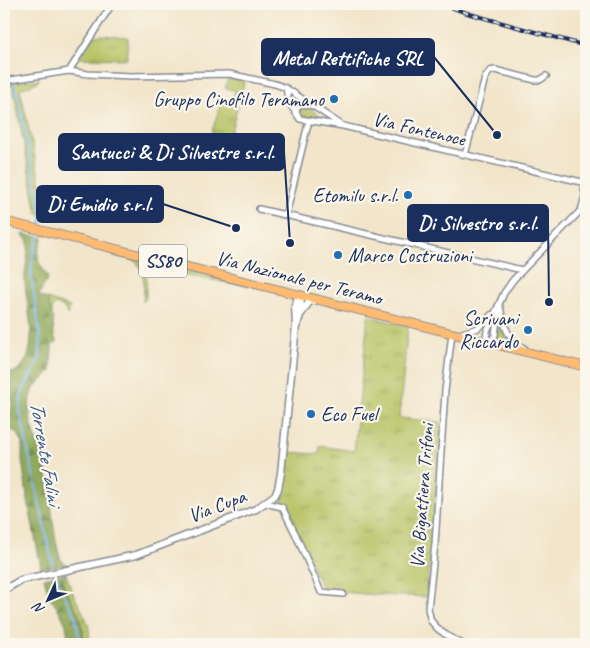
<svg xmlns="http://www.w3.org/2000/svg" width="590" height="648" font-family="Caveat,sans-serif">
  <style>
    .grass { fill: url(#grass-tufts); stroke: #697962 }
    .forest { fill: url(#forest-firs); stroke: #566c5c }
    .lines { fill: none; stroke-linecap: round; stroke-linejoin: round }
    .stream { stroke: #87bcf5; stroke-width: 2 }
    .minor-casing { stroke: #868a94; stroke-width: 8 }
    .tertiary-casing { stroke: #868a94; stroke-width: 9 }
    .primary-casing { stroke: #868a94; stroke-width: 10 }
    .minor { stroke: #fff; stroke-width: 5 }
    .tertiary { stroke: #fff; stroke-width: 6 }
    .primary { stroke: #ffbb71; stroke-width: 8 }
    .rail-casing { stroke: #1b2f5e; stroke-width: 4 }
    .rail { stroke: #fbf7ec; stroke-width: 2; stroke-dasharray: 5.5; stroke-linecap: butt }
    .poi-dot { fill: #1f6fb2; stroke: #fbf7ec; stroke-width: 2 }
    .labels { text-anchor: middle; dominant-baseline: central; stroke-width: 4.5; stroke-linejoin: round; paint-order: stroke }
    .shield { fill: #fbf7ec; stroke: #5e6b89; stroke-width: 1 }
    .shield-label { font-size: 19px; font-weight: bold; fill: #1b2f5e }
    .poi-label { font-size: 20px; fill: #1b2f5e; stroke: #fbf7ec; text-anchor: end }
    .street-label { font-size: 20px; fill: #1b2f5e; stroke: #fbf7ec }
    .water-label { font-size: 21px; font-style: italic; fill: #3b598b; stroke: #fbf7ec }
    .leader { fill: none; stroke: #1b2f5e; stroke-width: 2 }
    .callout-dot { fill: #1b2f5e; stroke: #fbf7ec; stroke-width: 2 }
    .callout { fill: #1b2f5e; stroke: #1b2f5e; stroke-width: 2 }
    .callout-label { font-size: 21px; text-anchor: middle; font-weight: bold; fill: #fff }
  </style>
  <defs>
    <pattern id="grass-tufts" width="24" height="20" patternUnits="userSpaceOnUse" patternTransform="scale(1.25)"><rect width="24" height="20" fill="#b7c365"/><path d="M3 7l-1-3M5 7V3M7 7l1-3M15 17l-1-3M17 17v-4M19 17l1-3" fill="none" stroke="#949f56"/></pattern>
    <pattern id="forest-firs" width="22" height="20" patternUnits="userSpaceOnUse" patternTransform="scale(1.25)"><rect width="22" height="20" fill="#91a95a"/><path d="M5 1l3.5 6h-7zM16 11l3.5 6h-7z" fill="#768a4e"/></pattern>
  </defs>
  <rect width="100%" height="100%" fill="#fbf7ec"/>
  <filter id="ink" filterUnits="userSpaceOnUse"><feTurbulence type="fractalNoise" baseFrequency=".02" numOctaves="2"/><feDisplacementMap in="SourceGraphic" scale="10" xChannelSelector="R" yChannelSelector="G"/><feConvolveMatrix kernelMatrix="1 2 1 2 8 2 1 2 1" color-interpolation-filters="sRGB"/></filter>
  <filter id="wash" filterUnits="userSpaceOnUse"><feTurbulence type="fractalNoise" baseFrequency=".0096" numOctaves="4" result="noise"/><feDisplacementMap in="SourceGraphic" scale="20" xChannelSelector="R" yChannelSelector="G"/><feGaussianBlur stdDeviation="1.12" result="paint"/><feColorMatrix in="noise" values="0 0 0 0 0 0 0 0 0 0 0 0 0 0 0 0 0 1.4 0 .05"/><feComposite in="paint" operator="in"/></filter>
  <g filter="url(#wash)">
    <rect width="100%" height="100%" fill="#f2e5ca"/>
    <!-- grass -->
    <path class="grass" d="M101,35l27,2 -1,22 -48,-1 15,-22z
      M228,78l17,1 -24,90 -16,-3 -4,1 21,-68 11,1 2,-10 -10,-2z
      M40,79l-4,4 -16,6 28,128 -11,-4 -24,-127h-9v-3z
      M301,106c8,0 15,7 21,11l-1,3 -21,-5 -1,-3z
      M110,251l37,9 -1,39 -3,3c1,-26 5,-44 -29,-46z
      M151,261l83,21v2l-59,-10 -17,-6h-7z
      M48,299l22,8 -2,8 -4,-7 -8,-4 -4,4v5l-4,-6z
      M368,316l40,10 -9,92 42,4 -14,175c-19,-1 -96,-2 -106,-11l-32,-71 -9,-16 7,-47 32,2 1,-8 34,5z
      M498,318l4,12 8,13 -14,-3z
      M66,573c2,8 5,16 8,23 9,17 18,28 15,48h-6v-13l-5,-18 -14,-27 -1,-5z"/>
    <!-- forest -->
    <path class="forest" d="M22,234c8,2 14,1 21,4 -8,20 -6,22 5,39l-9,19 9,3c0,8 3,9 4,15 3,10 -1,19 5,28l-5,4 -1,25c-7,9 -19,14 -21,27 -4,26 11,47 16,71 5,27 6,54 12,81l3,10 7,5 -27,3 -14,-72 -5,-36v-19l-5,-9 -10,-3 5,-23 -1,-7 -7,-10v-20l8,4c31,-13 15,-64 13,-89 -1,-15 4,-29 3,-43z
      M66,573l-3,8 1,5 14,27 5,18v13h-14l-3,-19 -6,-13 -11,-16 -5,-18z"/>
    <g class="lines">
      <!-- stream -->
      <path class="stream" d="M4,72l4,5
        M14,83l4,14 24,119 -1,11
        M40,232l-7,22 -2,21 9,61v22l-19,36 -1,19 33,153
        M56,575l5,14 14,26 5,29"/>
    </g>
  </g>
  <g filter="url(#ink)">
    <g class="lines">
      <defs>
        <path id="minor" d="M69,71l43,-67
          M4,81l65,-10 19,3 43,2 98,-2 46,10 11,4
          M296,113l-7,-10 -3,-15 24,16
          M343,126l-30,-20 -12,-2 -4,4 -1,5 4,6 43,7 243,57
          M465,155l20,-77 5,-7 5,-1 40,10h5l6,-4
          M586,184l-2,6 2,7
          M582,207l3,-11
          M259,209l263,61
          M286,215l23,-95
          M499,304l-4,31 -5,8 -4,-7 1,-5 17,-38 9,-13 73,-75
          M500,307c5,21 6,30 25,42
          M452,333l-7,58 -10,153 -7,65 3,12 7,8 11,8 14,7
          M459,334l19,-6 13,-13
          M265,503l17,4 13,26 26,59 22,2"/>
        <path id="tertiary" d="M301,314l8,-12 8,-2
          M297,325c3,-8 6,-22 2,-30
          M4,590l17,-10 115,-25 120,-46 19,-14 3,-6 3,-16 15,-147 -1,-21 4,-10"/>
        <path id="primary" d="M4,221l582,146"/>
      </defs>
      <!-- minor casing -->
      <use href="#minor" class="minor-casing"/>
      <!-- tertiary casing -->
      <use href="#tertiary" class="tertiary-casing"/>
      <!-- primary casing -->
      <use href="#primary" class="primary-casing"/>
      <!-- minor -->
      <use href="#minor" class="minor"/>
      <!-- tertiary -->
      <use href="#tertiary" class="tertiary"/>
      <!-- primary -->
      <use href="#primary" class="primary"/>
      <defs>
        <path id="rail" d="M442,4l28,10 116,32"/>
      </defs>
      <!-- rail casing -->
      <use href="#rail" class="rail-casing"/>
      <!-- rail -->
      <use href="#rail" class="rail"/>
    </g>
  </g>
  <!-- markers -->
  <g class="poi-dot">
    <circle cx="334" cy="99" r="5"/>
    <circle cx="408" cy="195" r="5"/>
    <circle cx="338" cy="255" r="5"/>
    <circle cx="528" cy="330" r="5"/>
    <circle cx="311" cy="414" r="5"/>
  </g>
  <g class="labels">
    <!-- shield labels -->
    <rect class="shield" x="139" y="244.5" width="48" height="33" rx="4"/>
    <g class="shield-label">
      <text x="163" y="261">SS80</text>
    </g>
    <!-- poi labels -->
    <g class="poi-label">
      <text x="324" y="99">Gruppo Cinofilo Teramano</text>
      <text x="398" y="195">Etomilu s.r.l.</text>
      <text x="348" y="255" text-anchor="start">Marco Costruzioni</text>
      <text x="518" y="318">Scrivani<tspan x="518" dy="23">Riccardo</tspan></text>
      <text x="321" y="414" text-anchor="start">Eco Fuel</text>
    </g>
    <!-- street labels -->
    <g class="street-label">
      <text transform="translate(419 129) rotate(13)">Via Fontenoce</text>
      <text transform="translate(299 278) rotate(14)">Via Nazionale per Teramo</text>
      <text transform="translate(422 496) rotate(-86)">Via Bigattiera Trifoni</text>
      <text transform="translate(217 506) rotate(-21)">Via Cupa</text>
    </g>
    <!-- water labels -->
    <g class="water-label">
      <text transform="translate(46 453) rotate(80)">Torrente Falini</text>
    </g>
  </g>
  <!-- callouts -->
  <path class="leader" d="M497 135L434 57M290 243L284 152M236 228L163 204M549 302L548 223"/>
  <g class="callout-dot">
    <circle cx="497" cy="135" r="5"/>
    <circle cx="290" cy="243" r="5"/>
    <circle cx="236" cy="228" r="5"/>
    <circle cx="549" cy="302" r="5"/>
  </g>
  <g class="callout">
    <rect x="262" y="39" width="172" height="36" rx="5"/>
    <rect x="59" y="134" width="225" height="36" rx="5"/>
    <rect x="37" y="186" width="126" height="36" rx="5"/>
    <rect x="408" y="205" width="140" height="36" rx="5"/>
  </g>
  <g class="callout-label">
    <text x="348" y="65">Metal Rettifiche SRL</text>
    <text x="172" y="159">Santucci &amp; Di Silvestre s.r.l.</text>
    <text x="100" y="211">Di Emidio s.r.l.</text>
    <text x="478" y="230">Di Silvestro s.r.l.</text>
  </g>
  <!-- margin -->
  <rect width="590" height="648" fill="none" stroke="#fbf7ec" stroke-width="20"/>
  <!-- north arrow -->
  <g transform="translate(48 600) rotate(226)" stroke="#fbf7ec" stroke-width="4" paint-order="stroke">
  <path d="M0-4L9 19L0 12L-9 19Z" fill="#1b2f5e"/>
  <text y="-8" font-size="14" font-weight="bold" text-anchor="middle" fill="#1b2f5e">N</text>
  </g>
</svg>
